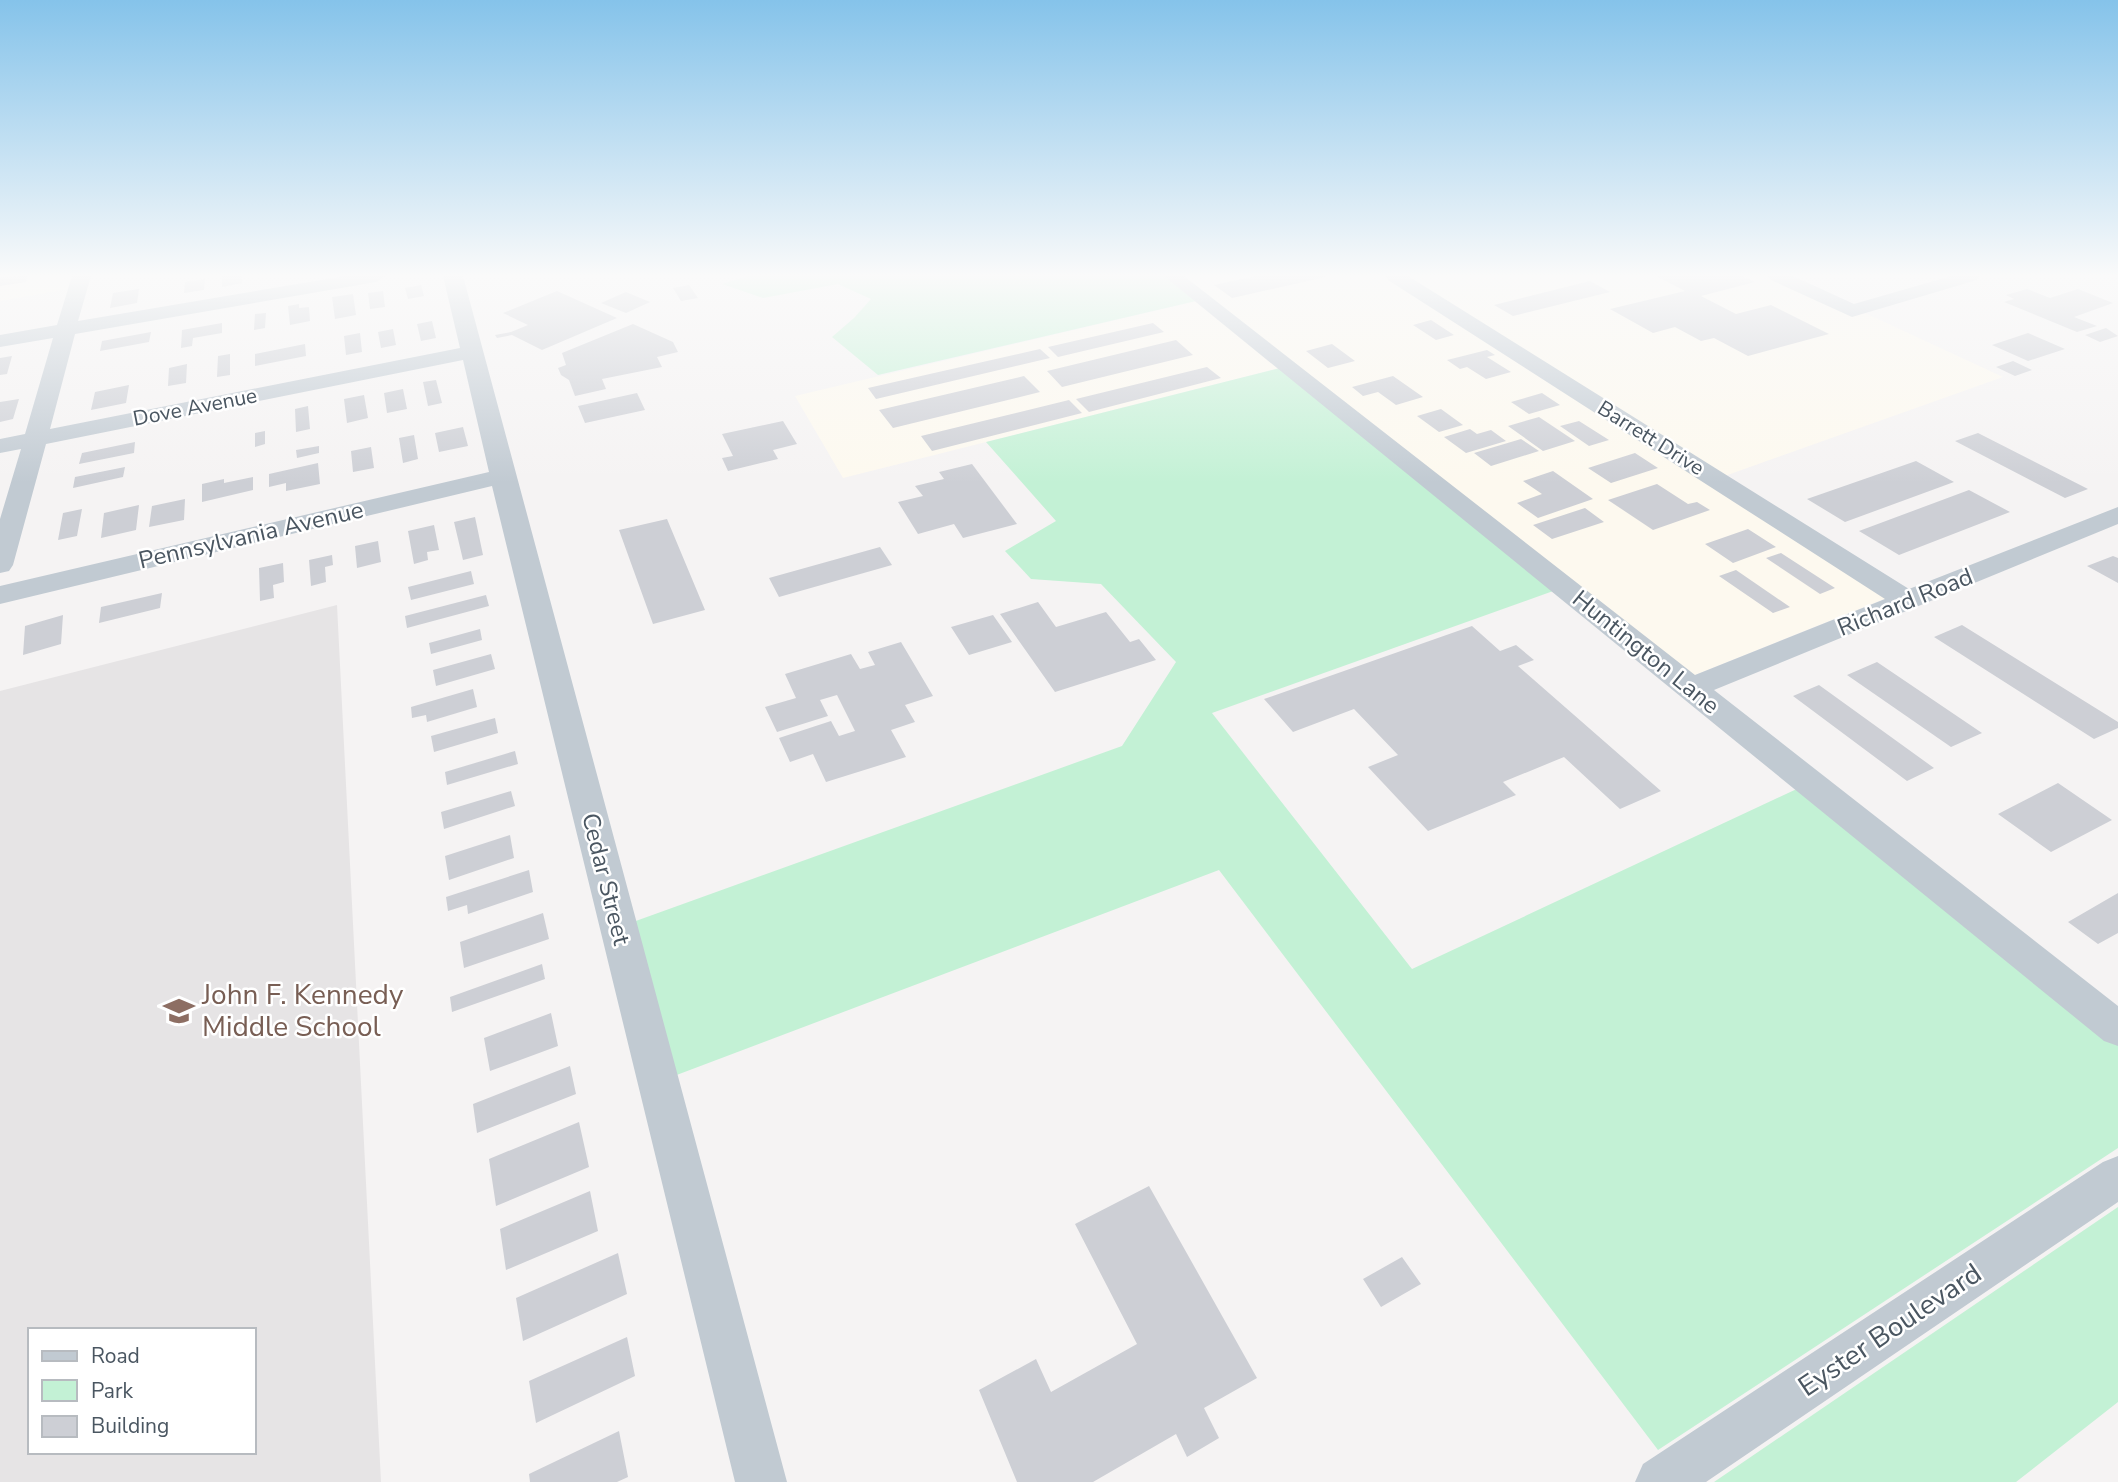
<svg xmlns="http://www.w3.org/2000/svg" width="2118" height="1482" font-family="'Nunito Sans',sans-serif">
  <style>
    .commercial { fill: #fdf9ef }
    .education { fill: #e6e4e5; fill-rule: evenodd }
    .green { fill: #c3f1d5 }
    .building { fill: #cdcfd5 }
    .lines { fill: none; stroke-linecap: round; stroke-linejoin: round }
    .minor { fill: #c1cad2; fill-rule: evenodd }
    .labels { text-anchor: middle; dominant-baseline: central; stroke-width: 5; stroke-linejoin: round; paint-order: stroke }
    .far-street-label { font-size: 21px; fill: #4a5661; stroke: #fff }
    .street-label { font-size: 24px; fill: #4a5661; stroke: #fff }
    .near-education-label { font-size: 28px; fill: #785e54; stroke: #fff; text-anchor: start }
    .near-street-label { font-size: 28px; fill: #4a5661; stroke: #fff }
  </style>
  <rect width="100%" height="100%" fill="#f5f3f3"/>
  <!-- commercial -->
  <path class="commercial" d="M0,276h72l-4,13 -68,12z
    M1182,276h205l502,321 -199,80z
    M1403,276h367l84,40 11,-3 138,64 -281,100z
    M1196,301l84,67 -437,110 -48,-82z"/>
  <!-- education -->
  <path class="education" d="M337,605l44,877h-381v-791zM30,1330h224v122h-224z"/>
  <!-- green -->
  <path class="green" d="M748,276h417l31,25 -318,74 -46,-38 22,-19 17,-19 -33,-15 -75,14 -41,-14z
    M1280,368l276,222 -344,123 200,256 389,-182 317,255v106l-460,302 -439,-580 -545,206 -41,-154 489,-176 54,-84 -75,-78 -70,-5 -26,-28 51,-30 -70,-79z
    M2118,1207v195l-102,80h-302z"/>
  <!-- building -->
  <path class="building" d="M27,276l-1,6 -26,4v-9z
    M222,276h20v7l-20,4z
    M1255,276h71v1l-94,21 -18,-13z
    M1656,276h86l13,6 -54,14 35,18 35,-9 58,29 -81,22 -34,-18 -13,3 -26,-14 -22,6 -43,-24 75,-18z
    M205,279l-1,11 -20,3 1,-11z
    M1590,281l20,11 -97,24 -19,-11z
    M421,285l3,11 -16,3 -3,-11z
    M689,285l9,13 -17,3 -8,-13z
    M139,289l-2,14 -27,5 3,-15z
    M2027,289l23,9 28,-9 35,14 -39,14 23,9 -20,6 -73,-30 10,-3 -8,-4z
    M383,291l2,16 -15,2 -2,-16z
    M557,291l60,27 -75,32 -30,-15 -15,3 -2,-3 16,-3 17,-7 -25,-12z
    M626,292l24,10 -24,11 -25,-10z
    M353,294l3,21 -21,4 -3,-22z
    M299,304v4l10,-1 1,14 -20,4 -2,-19z
    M266,313l-1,15 -11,2 1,-16z
    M1431,320l23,15 -18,5 -23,-15z
    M432,321l4,17 -15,3 -4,-17z
    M222,323v10l-29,5 -1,8 -11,2 1,-18z
    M1153,323l11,9 -106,25 -10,-10z
    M633,324l40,18 5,10 -21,5 5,10 -60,12 4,10 -31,7 -6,-16 -8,-5 -3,-7 8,-3 -4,-12z
    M2106,328l12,8 -18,6 -15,-7z
    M393,329l3,16 -15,3 -3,-16z
    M151,332l-2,10 -49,9 2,-10z
    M360,333l2,19 -16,3 -2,-19z
    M2028,333l37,16 -37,12 -36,-16z
    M1176,340l17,15 -131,32 -15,-16z
    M305,344l1,12 -51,10v-12z
    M1332,344l23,17 -27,7 -22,-17z
    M1040,349l10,9 -174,41 -8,-11z
    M1487,350l8,5 -8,2 24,15 -25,7 -19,-12 -7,2 -13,-9z
    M230,354v21l-13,2 1,-21z
    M12,356l-5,18 -7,1v-17z
    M2013,361l19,9 -17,6 -19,-9z
    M187,364l-1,19 -18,3 1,-18z
    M1207,367l14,11 -132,34 -13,-13z
    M1024,376l16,16 -147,36 -14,-18z
    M1393,376l30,21 -27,8 -18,-13 -15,4 -11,-9z
    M436,380l6,23 -14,3 -5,-24z
    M129,385l-3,18 -35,7 4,-18z
    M403,389l4,20 -20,4 -3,-20z
    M637,393l8,17 -60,13 -7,-17z
    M1542,393l18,12 -31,9 -18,-12z
    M364,395l4,23 -21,5 -3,-24z
    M19,399l-6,20 -13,3v-20z
    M1069,400l13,13 -150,38 -11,-15z
    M308,406l2,23 -14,3 -1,-23z
    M1441,409l22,16 -24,7 -22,-16z
    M1539,417l36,24 -32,10 -35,-25z
    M783,421l14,23 -24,6 5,9 -50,12 -6,-13 11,-2 -11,-22z
    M1579,421l30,19 -20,6 -29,-20z
    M463,427l5,19 -29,6 -4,-19z
    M1470,429l7,5 14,-4 15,11 -40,12 -22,-16z
    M265,431v13l-10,3v-14z
    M1978,433l110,56 -23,9 -110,-57z
    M414,435l4,24 -15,4 -4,-25z
    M1521,439l18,12 -48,15 -17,-13z
    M135,442l-1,11 -55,11 3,-11z
    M319,446v7l-22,5 -1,-8z
    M371,447l3,21 -21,4 -2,-21z
    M1635,453l23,15 -47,15 -23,-15z
    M1916,461l38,21 -109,40 -38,-23z
    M318,463l2,21 -34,7v-8l-17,4v-13z
    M972,464l45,60 -54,14 -9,-14 -36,10 -20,-32 25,-6 -8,-10 29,-7 -5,-7z
    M125,467l-2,10 -50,11 2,-11z
    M1553,471l40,28 -55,19 -21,-15 25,-9 -19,-13z
    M253,477v13l-51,12v-18l22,-5v4z
    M1657,484l31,20 9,-2 13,8 -57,20 -45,-30z
    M1969,490l41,22 -111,43 -40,-24z
    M185,499l-1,21 -35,7 3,-21z
    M139,505l-3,25 -35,8 3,-25z
    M1585,508l19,14 -52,17 -19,-14z
    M82,509l-5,27 -19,4 5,-27z
    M475,517l8,38 -20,5 -9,-38z
    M667,519l38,91 -52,14 -34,-94z
    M434,525l5,25 -12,2 1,8 -14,4 -6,-33z
    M1748,529l28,18 -43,16 -28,-19z
    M378,541l3,21 -24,6 -2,-22z
    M880,547l12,18 -113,32 -10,-19z
    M1781,553l54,35 -15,6 -54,-36z
    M332,555l1,10 -8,2 1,15 -15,4 -2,-26z
    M2113,556l5,2v25l-31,-17z
    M283,563l1,19 -11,3 1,13 -14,3 -1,-33z
    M1736,570l54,37 -17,6 -54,-37z
    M471,571l3,13 -63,16 -3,-13z
    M162,593l-2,15 -61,15 2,-16z
    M486,595l3,11 -82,22 -2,-12z
    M1038,602l18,25 50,-15 24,30 9,-3 17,21 -101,32 -55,-78z
    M63,615l-2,29 -38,11 2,-29z
    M993,615l19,27 -43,13 -18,-28z
    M1962,625l156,97v6l-24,11 -160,-102z
    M1472,626l28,25 16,-6 18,15 -16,6 143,125 -41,18 -56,-52 -61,25 13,13 -88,36 -60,-64 30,-12 -44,-46 -61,23 -29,-33z
    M480,629l2,11 -51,14 -2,-11z
    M901,642l32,54 -28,9 10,17 -24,8 15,27 -80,25 -13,-28 -23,8 -11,-24 52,-17 8,15 16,-5 -18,-36 -17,5 8,16 -51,16 -12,-25 31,-9 -11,-24 66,-20 9,15 15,-4 -7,-13z
    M491,654l4,15 -59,17 -3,-16z
    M1877,662l105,71 -31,14 -104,-72z
    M1819,685l115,83 -27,13 -114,-85z
    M473,689l4,18 -50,15 -1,-7 -14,3 -1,-11z
    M495,718l3,15 -64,19 -3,-16z
    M515,751l3,13 -71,21 -2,-13z
    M2058,783l54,37 -61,32 -53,-38z
    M511,791l4,15 -71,23 -3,-17z
    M510,835l4,23 -65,22 -4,-24z
    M529,870l4,22 -65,22 -1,-9 -19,6 -2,-14z
    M2118,893v40l-20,11 -30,-22z
    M543,913l6,26 -85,29 -4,-26z
    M542,964l3,15 -93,33 -2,-15z
    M551,1013l7,33 -68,25 -6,-33z
    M570,1066l6,28 -99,39 -4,-29z
    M579,1122l10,45 -93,39 -7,-47z
    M1149,1186l108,192 -53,30 15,30 -32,19 -11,-23 -83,48h-76l-38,-92 57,-31 15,33 86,-48 -62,-120z
    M590,1191l8,40 -92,39 -6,-41z
    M618,1253l9,41 -104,47 -7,-43z
    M1402,1257l19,27 -40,23 -18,-28z
    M627,1337l8,39 -99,47 -7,-42z
    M619,1431l9,46 -11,5h-87l-1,-8z"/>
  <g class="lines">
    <!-- minor -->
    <path class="minor" d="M72,276h19l-13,45 267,-45h41l-10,6 -301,52 -25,95 410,-81 -17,-72h20l324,1206h-52l-243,-996 -492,118v-18l489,-114 -26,-112 -417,84 -33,121 -4,6 -9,2v-54l21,-70 -21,4v-14l25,-5 28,-96 -53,9v-12l57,-10z
      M1164,276h20l511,399 190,-76 -497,-319 -2,-4h22l501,313 209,-82v17l-404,166 404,316v40l-14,-5z
      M1768,276h25l61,28 97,-28h29l-3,4 -125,37 -81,-37z
      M2118,1156v46l-412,280h-71l8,-18 460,-302z"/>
  </g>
  <!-- sky -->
  <linearGradient id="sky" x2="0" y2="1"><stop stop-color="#85c3ea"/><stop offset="0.57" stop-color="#fafafa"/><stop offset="1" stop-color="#fafafa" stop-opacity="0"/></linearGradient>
  <rect width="2118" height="483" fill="url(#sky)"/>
  <!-- icons -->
  <defs>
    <symbol id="school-bare" viewBox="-9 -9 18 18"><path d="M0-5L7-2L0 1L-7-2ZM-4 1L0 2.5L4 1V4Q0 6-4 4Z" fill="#8d6e63" stroke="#fff" stroke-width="2.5" paint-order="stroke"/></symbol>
  </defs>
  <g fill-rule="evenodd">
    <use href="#school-bare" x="157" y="989" width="44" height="44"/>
  </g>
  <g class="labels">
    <!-- far-street labels -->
    <g class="far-street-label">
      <text transform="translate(195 407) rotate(-11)">Dove Avenue</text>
      <text transform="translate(1651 438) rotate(32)">Barrett Drive</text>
    </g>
    <!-- street labels -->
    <g class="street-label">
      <text transform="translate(251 535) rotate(-13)">Pennsylvania Avenue</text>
      <text transform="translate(1905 602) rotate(-22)">Richard Road</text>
      <text transform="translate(1646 652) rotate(39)">Huntington Lane</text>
      <text transform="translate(606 879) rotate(76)">Cedar Street</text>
    </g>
    <!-- near-education labels -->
    <g class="near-education-label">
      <text x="202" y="995">John F. Kennedy<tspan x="202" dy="32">Middle School</tspan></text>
    </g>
    <!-- near-street labels -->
    <g class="near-street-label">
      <text transform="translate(1890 1330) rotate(-34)">Eyster Boulevard</text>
    </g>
  </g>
  <!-- legend -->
  <rect x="28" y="1328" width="228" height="126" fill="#ffffff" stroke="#b7bbc0" stroke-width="2"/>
  <rect x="42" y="1351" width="35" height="10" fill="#c1cad2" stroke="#b7bbc0" stroke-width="2"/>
  <text x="91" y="1363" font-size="21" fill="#4a5661">Road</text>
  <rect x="42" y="1380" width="35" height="21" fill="#c3f1d5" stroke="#b7bbc0" stroke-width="2"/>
  <text x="91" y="1398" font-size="21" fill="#4a5661">Park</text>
  <rect x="42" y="1416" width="35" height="21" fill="#cdcfd5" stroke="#b7bbc0" stroke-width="2"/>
  <text x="91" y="1433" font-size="21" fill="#4a5661">Building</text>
</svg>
